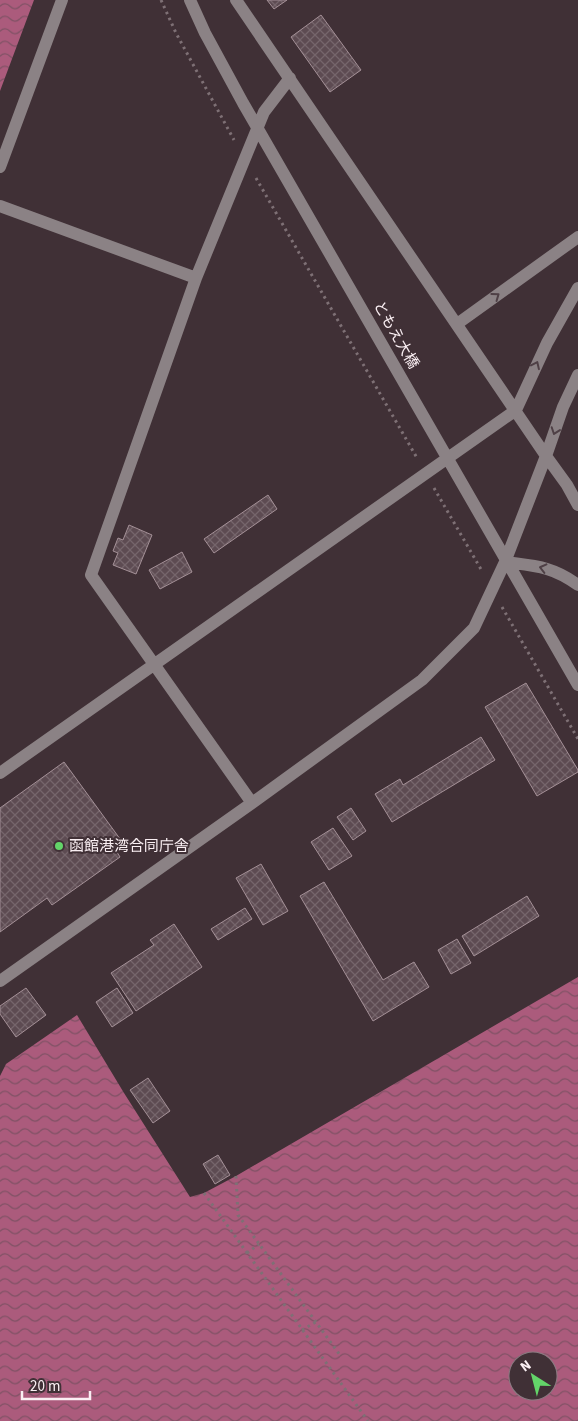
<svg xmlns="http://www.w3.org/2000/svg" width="578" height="1421" font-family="'Source Sans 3','Noto Sans JP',sans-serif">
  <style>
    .water { fill: url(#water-waves); fill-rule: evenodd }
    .building { fill: url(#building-cross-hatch); stroke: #a49097 }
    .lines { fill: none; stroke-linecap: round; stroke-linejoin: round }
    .path { stroke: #7e7075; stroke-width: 3; stroke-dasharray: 2.5 4; stroke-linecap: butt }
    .minor { stroke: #8b8285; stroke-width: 12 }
    .oneway { stroke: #4f4046 }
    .poi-dot { fill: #63d469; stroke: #403036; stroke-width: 2 }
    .labels { text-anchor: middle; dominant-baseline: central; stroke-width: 4; stroke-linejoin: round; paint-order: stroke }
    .street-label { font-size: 15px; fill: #faeff3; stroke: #403036 }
    .poi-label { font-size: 15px; fill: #faeff3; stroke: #403036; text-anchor: start }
  </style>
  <defs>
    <pattern id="water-waves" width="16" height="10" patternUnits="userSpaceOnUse" patternTransform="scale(1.25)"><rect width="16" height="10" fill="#ab5b7c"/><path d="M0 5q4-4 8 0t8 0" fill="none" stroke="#805265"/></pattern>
    <pattern id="building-cross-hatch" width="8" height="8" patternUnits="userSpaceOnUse" patternTransform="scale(1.25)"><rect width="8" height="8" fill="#5d4b52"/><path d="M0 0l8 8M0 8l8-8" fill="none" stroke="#75656b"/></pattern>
  </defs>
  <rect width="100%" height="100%" fill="#403036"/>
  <!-- water -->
  <path class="water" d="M0,0h34l-34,91z
    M578,977v444h-578v-345l6,-12 71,-49 47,78 66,104 14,-4 32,-17zM518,1361h30v30h-30z"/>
  <!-- building -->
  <path class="building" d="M267,0h20l-13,9z
    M321,15l40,55 -31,22 -39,-55z
    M268,495l9,14 -63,44 -10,-14z
    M129,525l23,10 -16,39 -23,-9 5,-12 -5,-2 5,-13 5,2z
    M182,552l10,20 -32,17 -11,-19z
    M526,683l52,87v2l-41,24 -52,-89z
    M481,737l14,23 -103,62 -17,-28 25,-15 3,6z
    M64,762l59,81 -8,6 5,8 -68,48 -5,-7 -47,34v-124z
    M351,808l15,23 -13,9 -16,-23z
    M333,828l19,28 -23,14 -18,-28z
    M261,864l27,47 -25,14 -27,-47z
    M324,882l59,98 31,-18 15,25 -56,34 -73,-125z
    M527,896l12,20 -65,40 -12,-20z
    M245,908l7,11 -34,21 -7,-11z
    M174,924l28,43 -66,44 -25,-38 43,-28 -4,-5z
    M457,939l14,24 -20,11 -13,-24z
    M26,988l20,27 -30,22 -16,-23v-8z
    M117,988l16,25 -21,14 -16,-25z
    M148,1078l22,33 -17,12 -23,-33z
    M218,1155l12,20 -15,9 -12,-20z"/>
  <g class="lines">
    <!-- path -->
    <path class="path" d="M161,0l15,33 58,107
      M256,178l161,280
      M434,488l48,83
      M502,607l76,132
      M236,1176l2,39 102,140
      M204,1193l164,228
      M247,1253l12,-9
      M302,1330l14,-8"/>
    <!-- minor -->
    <path class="minor" d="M190,0l15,33 38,70 335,582
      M236,0l310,456 21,29 11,20
      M0,167l62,-167
      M0,206l196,72
      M457,324l121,-87
      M505,562c30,4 47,4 73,23
      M0,773l516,-363 31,-67 31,-55
      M252,803l-161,-228 105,-297 68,-166 26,-34
      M0,981l252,-178 170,-123 52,-52 31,-66 41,-106 17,-49 15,-32"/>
  </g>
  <!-- one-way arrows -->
  <defs><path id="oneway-chevron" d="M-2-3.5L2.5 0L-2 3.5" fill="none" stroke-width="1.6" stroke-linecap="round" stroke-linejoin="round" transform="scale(1.25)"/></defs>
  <g class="oneway">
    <use href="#oneway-chevron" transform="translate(496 296) rotate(-36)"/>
    <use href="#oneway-chevron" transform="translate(536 365) rotate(-65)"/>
    <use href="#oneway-chevron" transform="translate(555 431) rotate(109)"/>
    <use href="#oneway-chevron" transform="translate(543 568) rotate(-166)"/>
  </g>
  <!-- markers -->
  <circle class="poi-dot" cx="59" cy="846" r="5"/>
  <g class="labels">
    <!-- street labels -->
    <g class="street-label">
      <text transform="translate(396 335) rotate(60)">ともえ大橋</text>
    </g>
    <!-- poi labels -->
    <g class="poi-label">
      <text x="69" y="846">函館港湾合同庁舎</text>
    </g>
  </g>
  <!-- north arrow -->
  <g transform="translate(533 1376) rotate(324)"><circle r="24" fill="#403036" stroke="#8a7c82"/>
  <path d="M0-4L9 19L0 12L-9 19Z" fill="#63d469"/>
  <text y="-8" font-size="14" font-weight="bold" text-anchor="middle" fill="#faeff3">N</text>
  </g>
  <!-- scale -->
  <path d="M22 1391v8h68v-8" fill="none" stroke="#faeff3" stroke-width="2.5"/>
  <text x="30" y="1391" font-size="15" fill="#faeff3" stroke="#403036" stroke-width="4" paint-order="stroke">20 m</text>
</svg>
